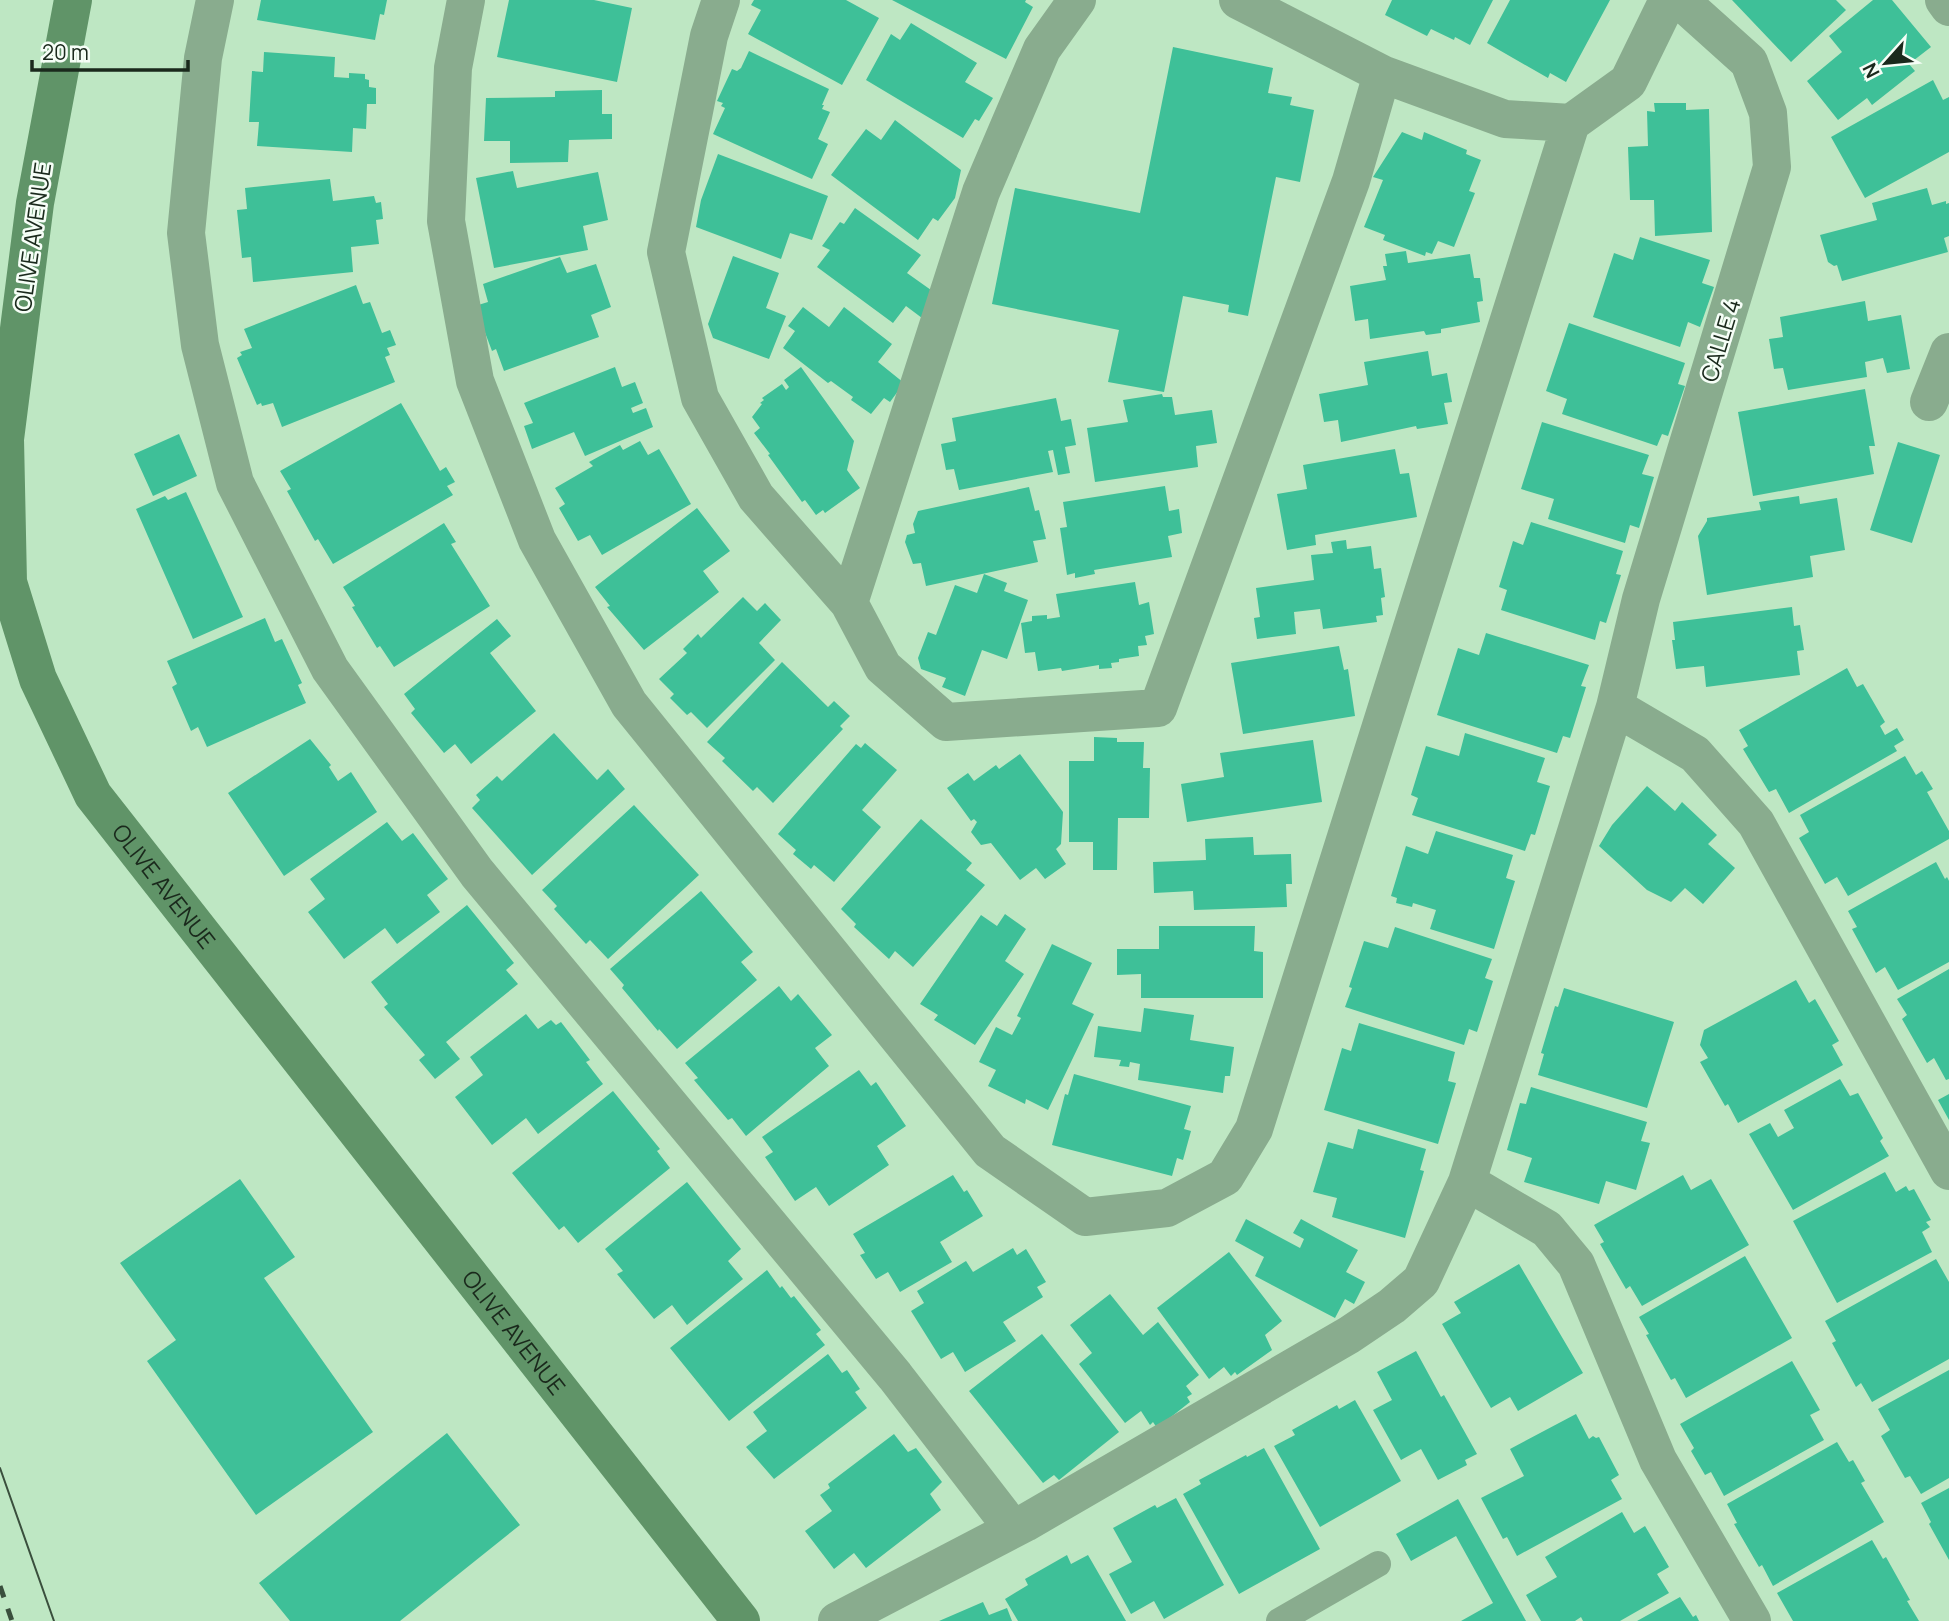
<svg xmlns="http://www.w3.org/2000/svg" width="1949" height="1621" font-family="Manrope,sans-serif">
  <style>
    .building { fill: #3ec098 }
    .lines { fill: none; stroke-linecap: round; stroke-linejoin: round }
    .service { stroke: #89ac8e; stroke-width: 26 }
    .minor { stroke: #89ac8e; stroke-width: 38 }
    .secondary { stroke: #609468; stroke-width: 38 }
    .tram { stroke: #3a4f3d; stroke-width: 2 }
    .rail { stroke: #3a4f3d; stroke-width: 5; stroke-dasharray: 12 12; stroke-linecap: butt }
    .labels { text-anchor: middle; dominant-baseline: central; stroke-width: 5; stroke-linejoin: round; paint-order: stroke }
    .street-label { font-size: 23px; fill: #1a291c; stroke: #f6fef7 }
  </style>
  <rect width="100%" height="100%" fill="#bee7c3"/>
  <!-- building -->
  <path class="building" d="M261,0h126l-3,15 -4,-1 -5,26 -118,-20z
    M509,0h85l38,8 -15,74 -120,-25z
    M754,0h92l33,18 -37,67 -94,-51 13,-24 -10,-5z
    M892,0h134l-1,2 8,5 -27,52z
    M1392,0h101l-23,45 -15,-8 -1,3 -23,-11 -4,7 -42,-21z
    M1510,0h100l-44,82 -16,-9 -2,5 -61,-35z
    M1732,0h104l10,10 -55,52z
    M1873,0h19l39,47 -22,17 6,7 -43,34 -5,-7 -29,22 -31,-39 35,-29 -13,-16z
    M911,23l66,40 -12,19 28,16 -14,23 -4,-2 -12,19 -97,-58 25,-46 9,6z
    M1173,47l100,21 -5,25 24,4 -2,8 24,5 -14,72 -24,-5 -28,139 -20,-4 1,-7 -46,-9 -19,96 -56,-10 11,-52 -127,-26 23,-116 125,25z
    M749,51l80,38 -7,16h2l-2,4 8,3 -12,27 10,5 -16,35 -99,-45 12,-26 -4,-2 2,-3 -6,-2 15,-32 5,2 4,-3z
    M264,52l71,5 -1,20 15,1v-5l16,1v5l4,1v7l7,1v16h-9l-1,25 -13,-1 -1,24 -95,-6 2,-24h-10l3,-51 11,1z
    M1933,80l10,20 6,-3v55l-84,46 -34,-61z
    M602,90v24h10v25l-43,1 -1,22 -58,1v-22h-26l2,-43 69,-1v-6z
    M1654,103h32v7l23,-1 3,123 -57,4 -1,-36h-24l-2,-53 20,-1 -1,-35 8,1z
    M895,120l66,50 -6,28 -17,23 -5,-3 -15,22 -87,-65 35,-46 15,11z
    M1402,132l20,8 2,-8 43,18 -1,4 15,6 -12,31 6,2 -21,54 -16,-6 -6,13 -6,-2 -1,4 -42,-16 2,-5 -21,-8 19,-47 -10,-3z
    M718,154l110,42 -16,44 -22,-7 -9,26 -85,-32 5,-27z
    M513,171l4,17 81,-16 10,48 -25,6 5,24 -94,18 -18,-90z
    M330,179l3,22 41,-5 2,7 5,-1 2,17 -7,1 3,24 -28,3 2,25 -100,10 -2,-25 -9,1 -5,-48 10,-1 -2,-21z
    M1927,188l5,17 14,-4v3l3,-1v33l-5,2 4,14 -106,29 -5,-16 -3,1 -6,-4 -8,-27 57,-15 -5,-17z
    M855,208l66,47 -14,18 31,22 -16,23 -16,-12 -13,17 -76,-56 13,-17 -8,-4 18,-24 4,2z
    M1640,237l70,23 -8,23 12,4 -14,40 -12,-5 -8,25 -87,-30 21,-64 19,7z
    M1406,251l2,12 62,-9 4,24h6l3,23 -6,1 3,20 -39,7v4l-15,2 -2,-4 -54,8 -2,-20 -13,2 -5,-35 36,-6 -3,-14h4l-2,-12z
    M733,256l46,17 -13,35 20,8 -17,43 -56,-21 -5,-14z
    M560,257l7,16 29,-9 15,43 -20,8 8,22 -95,34 -8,-22 -4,2 -17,-45 13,-4 -5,-18z
    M356,285l7,19 7,-2 12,31 8,-3 6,15 -9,3 3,7 -5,2 10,25 -113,45 -9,-24 -11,3 -1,-3 -4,2 -20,-47 5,-3 -2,-3 12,-4 -8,-19z
    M1865,301l3,20 33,-6 9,54 -23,4 -4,-15 -18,4 2,15 -79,13 -5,-22 -9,1 -5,-30 14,-2 -3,-20z
    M803,307l26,20 15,-20 48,37 -14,18 26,21 -14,19 -6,-4 -13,16 -20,-14 2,-3 -22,-16 -3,2 -45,-35 12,-17 -7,-5z
    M1569,323l116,40 -7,21 7,2 -17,50 -6,-2 -5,12 -95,-32 5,-15 -21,-8z
    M1428,351l4,25 15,-3 5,29 -8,1 4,21 -31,5 -1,-3 -75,16 -3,-22 -14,2 -5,-28 49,-9 -4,-23z
    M615,367l7,20 13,-5 8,21 -12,5 2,5 13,-5 7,19 -68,29 -11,-24 -42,17 -8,-23 9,-3 -9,-20z
    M801,367l53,74 -7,29 13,18 -35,25 -2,-3 -7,5 -11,-15 -3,2 -34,-47 2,-1 -16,-21 6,-5 -8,-11 10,-13 -2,-1 4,-3 -2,-2 20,-14 4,6 3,-3 -5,-7z
    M1865,389l10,57h-6l5,28 -121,22 -15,-84z
    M1162,394l1,3h9l3,18 37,-5 5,33 -21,3 2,21 -103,15 -8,-54 41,-6 -5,-22z
    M1056,398l5,23 10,-2 5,26 -11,2 5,26 -12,2 -5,-25 -5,1 5,21 -94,18 -5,-21 -8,1 -5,-26 15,-3 -4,-23z
    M401,403l39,68 6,-4 9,15 -8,4 6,9 -120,69 -15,-25 -3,2 -28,-50 4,-2 -11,-18z
    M1542,422l107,33 -7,19 12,3 -15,51 -9,-3 -5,18 -77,-24 6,-20 -33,-10z
    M179,434l18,42 -44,20 -19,-42z
    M640,441l8,14 11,-6 32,55 -89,51 -12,-20 -12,6 -19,-33 6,-4 -10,-16 38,-22 -4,-4 31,-17 3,5z
    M1898,442l42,13 -28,88 -42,-13z
    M1395,449l5,25 9,-1 8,44 -102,18 1,10 -29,5 -10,-56 30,-5 -4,-24z
    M1165,486l4,25 10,-2 3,24 -14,3 4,21 -78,13 1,4 -20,4v-5l-8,2 -7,-47 7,-1 -4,-25z
    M1029,487l6,24 4,-1 7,29 -13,2 5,21 -112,24 -5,-23 -8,1 -8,-22 2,-7 8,-2 -2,-9 5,-13z
    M186,492l57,125 -50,22 -57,-130 29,-13 3,4z
    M1799,496l1,8 37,-6 8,52 -35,6 3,21 -106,18 -9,-59 9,-15v-3l54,-8 -2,-8z
    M697,508l33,43 -27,20 16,21 -75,58 -37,-43 3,-1 -15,-19z
    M1531,522l92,29 -7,23 5,1 -15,48 -6,-2 -5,19 -94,-30 6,-20 -8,-3 14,-46 10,4z
    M444,523l12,19 -5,2 39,62 -96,61 -14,-21 -3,2 -25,-41 3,-1 -12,-19z
    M1346,540l1,9 24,-3 3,23 7,-1 4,29 -4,1 2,17 -7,1 1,6 -54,7 -3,-20 -26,3 2,22 -39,5 -3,-21 6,-1 -4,-29 58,-8 -3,-25 22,-2 -2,-11z
    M984,574l23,9 -3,8 24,9 -21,59 -25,-9 -17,46 -23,-9 4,-9 -25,-9 -3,-11 10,-26 8,3 19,-50 22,8z
    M1135,582l4,23 10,-3 5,32 -9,2 2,9 -9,1 1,10 -20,3v3l-8,1 1,5 -13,1v-4l-37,6 -1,-3 -23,3 -3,-19 -10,1 -4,-30 11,-2v-5l15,-1v4l13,-2 -4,-23z
    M743,597l14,14 8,-8 16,17 -22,23 16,17 -68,68 -16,-16 -4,3 -17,-17 4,-4 -15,-15 28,-26 -4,-4 15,-15 3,4z
    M1792,607l2,19 6,-1 4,25 -7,1 3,24 -94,12 -2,-21 -28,3 -4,-29h3l-2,-18z
    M265,618l10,24 7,-3 20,44 -4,2 8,18 -99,44 -9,-20 -7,4 -19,-44 5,-3 -10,-23z
    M497,619l14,17 -21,17 46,58 -65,53 -16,-20 -11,9 -33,-40 4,-4 -11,-15z
    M1486,633l103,32 -8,21 5,1 -16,51 -7,-2 -6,17 -120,-38 21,-67 21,7z
    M1339,646l5,24 4,-1 7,47 -112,18 -12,-71z
    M782,662l46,45 6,-6 16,15 -10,10 3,3 -70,74 -16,-16 -4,4 -31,-30 3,-3 -18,-16z
    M1847,668l10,19 6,-3 22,38 -5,4 5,9 12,-7 7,12 -10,6 3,5 -108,62 -13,-24 -7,3 -26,-43 5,-3 -9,-16z
    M554,733l43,47 11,-11 17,20 -93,86 -60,-67 8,-8 -4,-5 21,-19 5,5z
    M1465,733l80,25 -8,24 13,4 -15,49 -4,-1 -6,17 -113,-36 6,-17 -7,-3 15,-49 33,10z
    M1094,737l23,1v4h27l-1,26h7l-1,50h-31l-1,52h-24v-28h-24v-81h25z
    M310,739l21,26 -2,2 9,14 13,-9 26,40 -93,64 -56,-83z
    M1313,740l9,62 -135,20 -6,-38 43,-7 -4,-24z
    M865,743l32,27 -35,40 19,17 -47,55 -20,-17 -3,4 -18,-15 3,-4 -18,-16 78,-90 5,4z
    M1020,754l43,58 -2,32 -5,5 10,15 -21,15 -9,-11 -16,12 -29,-37 -10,2 -10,-13 6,-10 -3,-3 -3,2 -24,-33 21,-15 6,8 22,-16 3,4z
    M1905,756l11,19 6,-4 11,18 -6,3 22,39v8l-101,57 -11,-19 -12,7 -26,-46 10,-6 -9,-17z
    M1647,786l28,25 7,-9 35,33 -9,9 27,24 -32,36 -18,-16 -14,14 -24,-12 -48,-44 13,-21z
    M634,805l65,70 -91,84 -18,-19 -4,4 -32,-35 3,-3 -15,-16z
    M921,819l51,44 -6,7 19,15 -72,82 -18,-16 -6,8 -35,-32 2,-3 -15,-15z
    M387,822l15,19 11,-8 35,46 -21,16 13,17 -43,32 -12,-16 -41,31 -36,-47 17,-13 -15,-20z
    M1436,831l77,24 -7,23 9,3 -21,68 -64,-20 6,-19 -23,-7 -1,4 -16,-4 1,-5 -6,-2 15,-50 22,8z
    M1253,837l1,18 37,-1 1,30h-6l1,23 -93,3 -1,-19 -39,2 -1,-31 53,-2 -1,-21z
    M1936,862l9,17 2,-2 2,4v81l-51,28 -13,-23 -9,6 -24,-44 5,-2 -9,-16z
    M701,891l52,61 -12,10 16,18 -80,69 -18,-20 -1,2 -36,-43 2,-3 -14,-16z
    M467,905l47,58 -8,7 12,14 -72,58 14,17 -25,20 -16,-19 6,-5 -41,-48 4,-3 -17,-22z
    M1005,914l21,15 -21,32 19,13 -49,71 -41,-25 4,-5 -18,-11 61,-89 16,11z
    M1159,926h96l-1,25 9,1v46h-122v-24l-24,1v-26h42z
    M1395,927l97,32 -7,19 8,3 -16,51 -8,-3 -5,16 -119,-38 7,-19 -3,-1 15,-46 24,7z
    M1052,944l40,19 -20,41 22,10 -46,96 -22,-11 -1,5 -37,-18 8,-16 -17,-8 17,-35 16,8 9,-17 -4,-2z
    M1949,969v110l-3,1 -12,-22 -7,5 -25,-44 5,-4 -10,-16z
    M1796,980l13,23 6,-4 24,42 -7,4 11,20 -105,58 -10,-19 -3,2 -25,-44 8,-4 -8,-13 4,-15z
    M779,986l12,15 7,-7 34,41 -17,13 14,18 -83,70 -14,-18 -4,2 -34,-40 4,-2 -13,-15z
    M1564,988l110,34 -27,86 -109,-33 6,-21 -3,-1 14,-47 3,1z
    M1144,1008l50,7 -4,25 44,7 -4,29h-5l-2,17 -85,-13 2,-16 -10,-2 -1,5 -10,-1 2,-6 -27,-3 4,-31 43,6z
    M526,1014l12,15 13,-9 5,5 5,-3 29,38 -4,2 17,22 -65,50 -12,-16 -34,27 -37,-48 28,-22 -13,-18z
    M1359,1023l96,29 -7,29 8,2 -18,61 -114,-34 18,-62 9,3z
    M859,1070l12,16 5,-4 30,44 -29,20 12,19 -60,41 -13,-19 -21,14 -30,-44 8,-5 -11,-15z
    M1074,1074l117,32 -7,23 7,2 -8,29 -6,-2 -5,18 -120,-31 13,-51 3,1z
    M1840,1079l10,17 8,-3 25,45 -3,3 9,15 -96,54 -44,-76 21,-11 8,14 16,-9 -10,-18z
    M1531,1087l116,35 -6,19 9,2 -14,47 -30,-9 -7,23 -75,-22 8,-24 -25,-8 13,-47 6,1z
    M613,1091l47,58 -3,2 13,17 -92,75 -14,-17 -5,4 -47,-57z
    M1949,1094v26l-11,-20z
    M1358,1129l68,20 -6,21 4,1 -19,67 -73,-21 5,-19 -24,-6 15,-50 25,7z
    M1885,1172l11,20 10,-6 3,5 5,-2 17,31 -5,2 4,5 -8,5 10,20 -95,51 -44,-82z
    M953,1175l11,17 3,-2 16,26 -43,26 12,20 -52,30 -12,-20 -12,7 -16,-24 5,-2 -12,-19z
    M1683,1175l8,15 20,-11 38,66 -107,61 -12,-20 -4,3 -26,-45 4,-2 -10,-17z
    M240,1179l55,78 -31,21 109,154 -117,83 -109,-154 29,-21 -56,-77z
    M687,1182l54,67 -13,12 15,18 -56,46 -15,-20 -18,14 -37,-45 6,-3 -18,-22z
    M1246,1219l54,29 4,-9 -11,-6 8,-14 57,31 -12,22 19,10 -11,22 -9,-5 -10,19 -80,-42 9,-19 -29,-16z
    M1013,1248l4,7 9,-6 20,33 -9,5 6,10 -40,25 13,19 -51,31 -12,-20 -12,7 -30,-48 13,-8 -7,-12 49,-30 7,11z
    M1229,1252l53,69 -17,14 7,15 -35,25 -2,-3 -4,4 -7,-9 -15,12 -52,-71z
    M1745,1256l47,82 -106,60 -11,-20 -4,2 -25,-45 3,-1 -10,-17z
    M1936,1259l13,23v77l-77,43 -11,-19 -5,4 -24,-44 4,-2 -11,-20z
    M1519,1264l64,109 -65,38 -8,-14 -19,11 -49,-84 19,-11 -7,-11z
    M767,1270l13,18 2,-2 9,12 3,-2 27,34 -5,4 9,11 -96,76 -59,-73z
    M1110,1294l33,41 15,-13 41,53 -13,11 6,8 -5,3 3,5 -33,26 -4,-6 -3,3 -9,-14 -16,12 -46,-59 13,-11 -22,-28z
    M1042,1334l77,98 -60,48 -5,-5 -11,8 -74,-92z
    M1416,1351l25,46 3,-2 33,59 -12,6 2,5 -29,15 -17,-31 -20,11 -28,-50 19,-10 -15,-28z
    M828,1354l14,19 5,-3 13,19 -5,3 12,16 -93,71 -28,-32 21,-16 -14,-19z
    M1792,1361l28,49 -10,5 14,25 -100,56 -13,-24 -6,3 -14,-24 3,-3 -14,-24z
    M1949,1370v108l-28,16 -11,-18 -5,2 -24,-42 9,-6 -12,-21z
    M1355,1400l46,81 -81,46 -46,-81 21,-11 -3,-5 45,-25 2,4z
    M1576,1414l13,25 4,-3 3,2 3,-1 20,38 -8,5 11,19 -105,57 -10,-19 -4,2 -22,-41 43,-22 -14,-27z
    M447,1433l73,92 -120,96h-110l-31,-38z
    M894,1434l14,18 8,-4 26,34 -12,12 11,16 -75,58 -12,-15 -20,16 -29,-38 27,-20 -12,-16 10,-7 -2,-4z
    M1837,1442l12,20 4,-2 12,21 -4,2 23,39 -111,64 -11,-21 -3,2 -25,-43 3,-1 -10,-19z
    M1264,1448l56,101 -81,45 -56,-100 18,-10 -2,-4 47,-25 1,2z
    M1949,1488v72l-20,-36 2,-2 -10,-19z
    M1176,1498l48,87 -60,34 -10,-18 -23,13 -22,-40 23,-12 -19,-34 42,-23 2,3z
    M1458,1499l68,122h-65l32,-18 -37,-67 -45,25 -15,-27z
    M1622,1512l12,21 11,-7 24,41 -12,7 12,19 -49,28h-37l-2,-4 -6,4h-34l-15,-26 31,-18 -12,-20z
    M1872,1540l11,19 3,-2 24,43 -3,1 12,20h-126l-16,-28z
    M1067,1555l4,9 17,-9 38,66h-108l-13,-22 23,-14 -3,-6z
    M1680,1597l13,20 3,-2 3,6h-62z
    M983,1602l6,13 18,-7 5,13h-73z"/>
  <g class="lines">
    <!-- service -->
    <path class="service" d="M1279,1621l99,-57"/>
    <!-- minor -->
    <path class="minor" d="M215,0l-12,58 -17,175 14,112 35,138 95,186 147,204 418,503 118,153
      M466,0l-13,68 -7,153 29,160 62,159 92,164 361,447 95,66 82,-9 58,-31 29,-48 317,-1006 57,-41 40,-82
      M721,0l-12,36 -43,216 34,146 56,99 93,106 34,64 63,55 212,-14 193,-527 31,-107 123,45 66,4
      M1238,0l144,74
      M1680,0l69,62 19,51 4,54 -131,432 -26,108 -148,475 80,47 29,35 82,196 94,161
      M1944,0l5,7
      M1929,402l20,-50
      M849,603l132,-411 61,-143 35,-49
      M1615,707l80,47 61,69 193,348
      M837,1621l188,-98 324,-188 43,-29 29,-25 46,-99"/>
    <!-- secondary -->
    <path class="secondary" id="s1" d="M73,0l-38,203 -30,236 3,143 30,97 55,116 648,826"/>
    <!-- tram -->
    <path class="tram" d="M0,1468l54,153"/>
    <!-- rail -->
    <path class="rail" d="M0,1586l12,35"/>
  </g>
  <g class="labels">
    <!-- street labels -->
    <g class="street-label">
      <text transform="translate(32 237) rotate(-82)">OLIVE AVENUE</text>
      <text transform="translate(1720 340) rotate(-73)">CALLE 4</text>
      <text stroke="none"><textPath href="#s1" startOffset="933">OLIVE AVENUE</textPath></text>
      <text stroke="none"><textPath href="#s1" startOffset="1500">OLIVE AVENUE</textPath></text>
    </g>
  </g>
  <!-- north arrow -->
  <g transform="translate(1886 63) rotate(243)" stroke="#f6fef7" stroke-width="5" paint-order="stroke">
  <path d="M0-5L12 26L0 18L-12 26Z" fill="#1a291c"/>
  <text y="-10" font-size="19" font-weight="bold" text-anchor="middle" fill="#1a291c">N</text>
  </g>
  <!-- scale -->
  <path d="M32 60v10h156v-10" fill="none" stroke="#1a291c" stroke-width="3.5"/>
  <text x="42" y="60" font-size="21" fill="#1a291c" stroke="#f6fef7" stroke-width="5" paint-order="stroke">20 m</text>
</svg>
